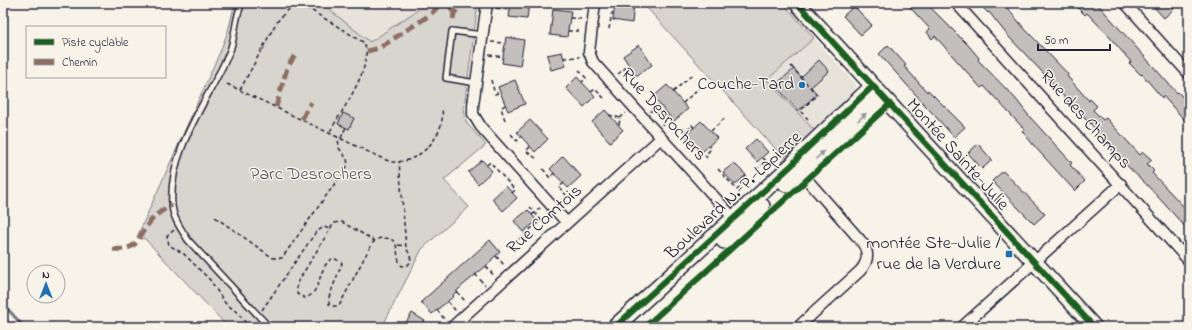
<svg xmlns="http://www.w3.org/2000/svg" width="1192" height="330" font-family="'Indie Flower',sans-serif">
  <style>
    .built { fill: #e7e3db }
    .green { fill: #d8d5cf; stroke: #7d7c85 }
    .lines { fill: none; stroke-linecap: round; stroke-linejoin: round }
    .stream { stroke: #76747f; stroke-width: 3 }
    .building { fill: #c2bfbd; stroke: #22223b }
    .lane-casing { stroke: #22223b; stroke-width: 8 }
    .street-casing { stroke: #22223b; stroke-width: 13 }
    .secondary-casing { stroke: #22223b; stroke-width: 18 }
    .path { stroke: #22223b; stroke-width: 1.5; stroke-dasharray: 4 3; stroke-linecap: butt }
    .lane { stroke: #f7f3e8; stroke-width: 5 }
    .street { stroke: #f7f3e8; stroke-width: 10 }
    .secondary { stroke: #f7f3e8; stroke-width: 15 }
    .quiet { stroke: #8d6e63; stroke-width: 5; stroke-dasharray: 10 5; stroke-linecap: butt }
    .cycleway-casing { stroke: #f7f3e8; stroke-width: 8 }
    .cycleway { stroke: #1b5e20; stroke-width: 6 }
    .oneway { fill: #97959a }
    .poi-dot { fill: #1f6fb2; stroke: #f7f3e8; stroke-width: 1.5 }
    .labels { text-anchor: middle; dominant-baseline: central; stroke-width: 3; stroke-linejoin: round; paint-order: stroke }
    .poi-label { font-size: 18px; fill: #22223b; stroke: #f7f3e8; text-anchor: end }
    .street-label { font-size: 18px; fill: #22223b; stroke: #f7f3e8 }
    .park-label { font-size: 18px; fill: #504f60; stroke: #f7f3e8 }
  </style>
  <rect width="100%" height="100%" fill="#f7f3e8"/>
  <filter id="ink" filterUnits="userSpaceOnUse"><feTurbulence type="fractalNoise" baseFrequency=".025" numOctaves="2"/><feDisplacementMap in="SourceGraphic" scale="8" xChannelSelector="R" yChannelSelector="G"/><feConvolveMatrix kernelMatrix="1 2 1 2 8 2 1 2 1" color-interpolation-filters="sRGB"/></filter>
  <g filter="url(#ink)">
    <!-- built -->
    <path class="built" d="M321,3h107l-59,39z
      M814,38l42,47 -3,11 -38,35 -48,-51z"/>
    <!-- green -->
    <path class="green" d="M235,3h86l49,39 58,-39h50l-14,105 2,14 20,23 -42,35 25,27 -47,42 -40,78h-154l-83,-88 -8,-2 83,-185 8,-21z
      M654,3h129l31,35 -47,42 48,51 -31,27 -137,-150z"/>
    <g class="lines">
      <!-- stream -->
      <path class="stream" d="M3,304l21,23"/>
    </g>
    <!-- building -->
    <path class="building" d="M511,3h18l-2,16 -18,-2z
      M615,3h19l-2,20 -19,-3z
      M906,3h20l43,43 10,12 -1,2 37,38 14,18 43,47 -2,2 15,16 -10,10 -40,-44 -13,-16 2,-2 -40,-43 -3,2 -46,-52 -3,3 -5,-7 3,-3z
      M978,3h25l21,25 44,46 -1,2 22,25 1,-2 7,7 -4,4 10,10 3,-2 34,37 3,-3 9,8 -5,4 7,7 -2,2 33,35 4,-4v27l-42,-46 -28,-27 -28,-34 -14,-12 -31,-36 -38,-40 -19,-24 -1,1z
      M1073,3h24l4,5 76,85 1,-1 11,12v21l-26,-29 -1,2 -20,-24 -1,1 -12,-12 2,-1 -24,-28 -20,-21 -2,2z
      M1158,3h11l5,6 -10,9 -10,-11z
      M854,6l18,19 -11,10 -18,-19z
      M553,9l18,2 -4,26 -17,-2z
      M506,37l18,3 -4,26 -18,-3z
      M639,45l13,20 -16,11 -13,-20z
      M888,45l18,20 -2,1 23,26 1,-2 37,37 -11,10 -75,-83z
      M562,52l4,14 -15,4 -4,-15z
      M819,60l10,11 -18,16 6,7 -19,17 -23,-26 19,-16 7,8z
      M577,77l18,19 -11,11 -18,-19z
      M515,80l10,24 -17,7 -10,-24z
      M667,85l21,24 -14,12 -21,-24z
      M605,110l18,20 -13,12 -18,-20z
      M343,113l11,5 -5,11 -11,-5z
      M530,120l18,19 -13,13 -18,-20z
      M701,121l16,17 -16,15 -16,-17z
      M756,139l12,13 -11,10 -12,-13z
      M978,144l14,16 -10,9 -14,-16z
      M563,156l18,20 -13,12 -18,-19z
      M482,160l10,11 -14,13 -10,-12z
      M734,163l12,12 -11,10 -12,-13z
      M1003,171l42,43 -11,10 -42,-43z
      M506,186l11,12 -14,13 -11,-12z
      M528,210l9,11 -14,11 -9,-11z
      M490,240l10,12 -9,8 1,1 -30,25 -9,9 1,1 -22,18 -11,-12z
      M412,313l13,8 -4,6h-18z"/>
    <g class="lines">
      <defs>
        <path id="lane" d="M242,3c-8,16 -6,34 -13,50 -21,48 -61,97 -57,152 1,13 9,24 16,35l81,87
          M476,83l-30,-5 6,-47 31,4"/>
        <path id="street" d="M487,3l-14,102v9l8,13 86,96
          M595,3l-6,49 4,10 144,160
          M956,3l233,258
          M1125,3l64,71
          M796,167l65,74c9,11 7,21 -1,30l-62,56
          M452,327l209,-189
          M962,327l159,-143"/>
        <path id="secondary" d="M797,3l297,324
          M786,184l97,-87
          M724,241l38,-35
          M615,327l178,-163 7,-9 73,-69"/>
      </defs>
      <!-- lane casing -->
      <use href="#lane" class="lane-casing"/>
      <!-- street casing -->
      <use href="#street" class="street-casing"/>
      <!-- secondary casing -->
      <use href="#secondary" class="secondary-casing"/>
      <!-- path -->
      <path class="path" d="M496,8l14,2
        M570,18l12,1
        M609,29l3,-16h1
        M568,31h14
        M491,42l14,1
        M489,55l14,2
        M564,58l16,-1
        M791,66l26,29 -17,16 8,8
        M579,70l7,8 -4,4
        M618,74l11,-9
        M491,80l4,14 5,-2
        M227,84l152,73c5,2 10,5 15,5 26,1 52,-27 48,-53
        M240,90l36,-67c12,-14 15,-19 33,-14l54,33c14,21 -23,71 -34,91
        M591,92l4,-3 9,9
        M673,92l19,-17
        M683,103l18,-17
        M650,112l9,-8
        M609,115l11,3 -1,7
        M620,118l6,-5
        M505,120l-4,-12 4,-3
        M662,125l7,-10
        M683,128l3,4 6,-7 2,3
        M711,131l15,-14
        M511,134l6,7 4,-4
        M341,138l5,-11
        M530,147l-4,4 11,8
        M707,158l-2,-3 6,-6 -2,-3
        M487,165l3,-3 25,28 -3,3
        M543,169l7,9 4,-5
        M718,169l19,21 7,-7 5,6
        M756,170l10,-9 -4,-4
        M564,183l-5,4 7,8
        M532,215l9,-8
        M215,217l58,41h9l66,-93 -1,-6 -8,-11 -1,-11
        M174,230l-7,6 2,9 15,9 26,26 15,23 13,10 11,14
        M519,239l22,-19 -11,-13
        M375,241l-33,-19 -8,1 -37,60v11l8,4c18,-5 12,-34 29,-40l8,5 -1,3 -12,31v7l4,2h6l32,-61c4,-5 8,-8 14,-7 18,1 8,18 17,28l6,-1 3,-4 -1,-6 -4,-7 -7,-87
        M398,245l8,1
        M496,256l9,10
        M486,266l8,10
        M475,274l10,11
        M457,292l9,10
        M448,302l8,9
        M262,310l54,-78 8,-5 6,2
        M437,310l9,11
        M253,327l1,-5
        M427,327l2,-3"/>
      <!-- lane -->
      <use href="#lane" class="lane"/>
      <!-- street -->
      <use href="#street" class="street"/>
      <!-- secondary -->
      <use href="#secondary" class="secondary"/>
      <!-- quiet -->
      <path class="quiet" d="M449,3l5,11
        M453,19l1,-5 7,-11
        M262,48l1,2
        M367,51l12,-3 51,-33 11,-12
        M276,107l11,-39 8,-13
        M302,119l9,-17
        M113,249c28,2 23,-12 37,-27 6,-8 14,-13 22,-17"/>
      <defs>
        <path id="cycleway" d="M797,3l297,324
          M615,327l178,-163 7,-9 73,-69
          M645,327l245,-223"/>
      </defs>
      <!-- cycleway casing -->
      <use href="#cycleway" class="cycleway-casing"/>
      <!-- cycleway -->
      <use href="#cycleway" class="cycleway"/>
    </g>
    <!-- one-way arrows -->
    <defs><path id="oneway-solid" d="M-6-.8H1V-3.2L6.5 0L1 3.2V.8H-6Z"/></defs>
    <g class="oneway">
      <use href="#oneway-solid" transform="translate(862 117) rotate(-43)"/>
      <use href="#oneway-solid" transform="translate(820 155) rotate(-43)"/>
    </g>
  </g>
  <!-- markers -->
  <g class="poi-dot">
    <circle cx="802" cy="85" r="4"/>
    <rect x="1005" y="250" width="8" height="8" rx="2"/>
  </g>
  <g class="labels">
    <!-- poi labels -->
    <g class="poi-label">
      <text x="794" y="85">Couche-Tard</text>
      <text x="1001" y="244">montée Ste-Julie /<tspan x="1001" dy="21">rue de la Verdure</tspan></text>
    </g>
    <!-- street labels -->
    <g class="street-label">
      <text transform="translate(663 115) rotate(48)">Rue Desrochers</text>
      <text transform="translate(1085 120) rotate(48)">Rue des Champs</text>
      <text transform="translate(957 155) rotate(48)">Montée Sainte-Julie</text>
      <text transform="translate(734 196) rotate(-43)">Boulevard N.-P.-Lapierre</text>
      <text transform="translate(545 220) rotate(-42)">Rue Comtois</text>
    </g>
    <!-- park labels -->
    <g class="park-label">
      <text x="311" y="175">Parc Desrochers</text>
    </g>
  </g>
  <!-- margin -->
  <rect width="1192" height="330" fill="none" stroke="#f7f3e8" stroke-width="16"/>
  <rect x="8" y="8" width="1176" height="314" fill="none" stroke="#22223b" stroke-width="1.5" filter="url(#ink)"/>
  <!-- legend -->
  <rect x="26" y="26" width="140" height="52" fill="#f7f3e8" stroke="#a29fa3"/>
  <rect x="34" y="39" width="20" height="6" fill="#1b5e20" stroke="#a29fa3"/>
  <text x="62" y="46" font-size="12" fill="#22223b">Piste cyclable</text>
  <rect x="34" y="59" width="20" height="6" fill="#8d6e63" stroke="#a29fa3"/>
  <text x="62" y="66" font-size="12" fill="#22223b">Chemin</text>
  <!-- north arrow -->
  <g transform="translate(46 284)"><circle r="19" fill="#f7f3e8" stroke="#a29fa3"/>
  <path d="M0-3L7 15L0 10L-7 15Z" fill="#1f6fb2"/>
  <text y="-6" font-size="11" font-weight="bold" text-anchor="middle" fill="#22223b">N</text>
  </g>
  <!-- scale -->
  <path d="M1038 44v6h72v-6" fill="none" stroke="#22223b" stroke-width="2"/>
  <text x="1044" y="44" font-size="12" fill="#22223b" stroke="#f7f3e8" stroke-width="3" paint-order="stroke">50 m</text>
</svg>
